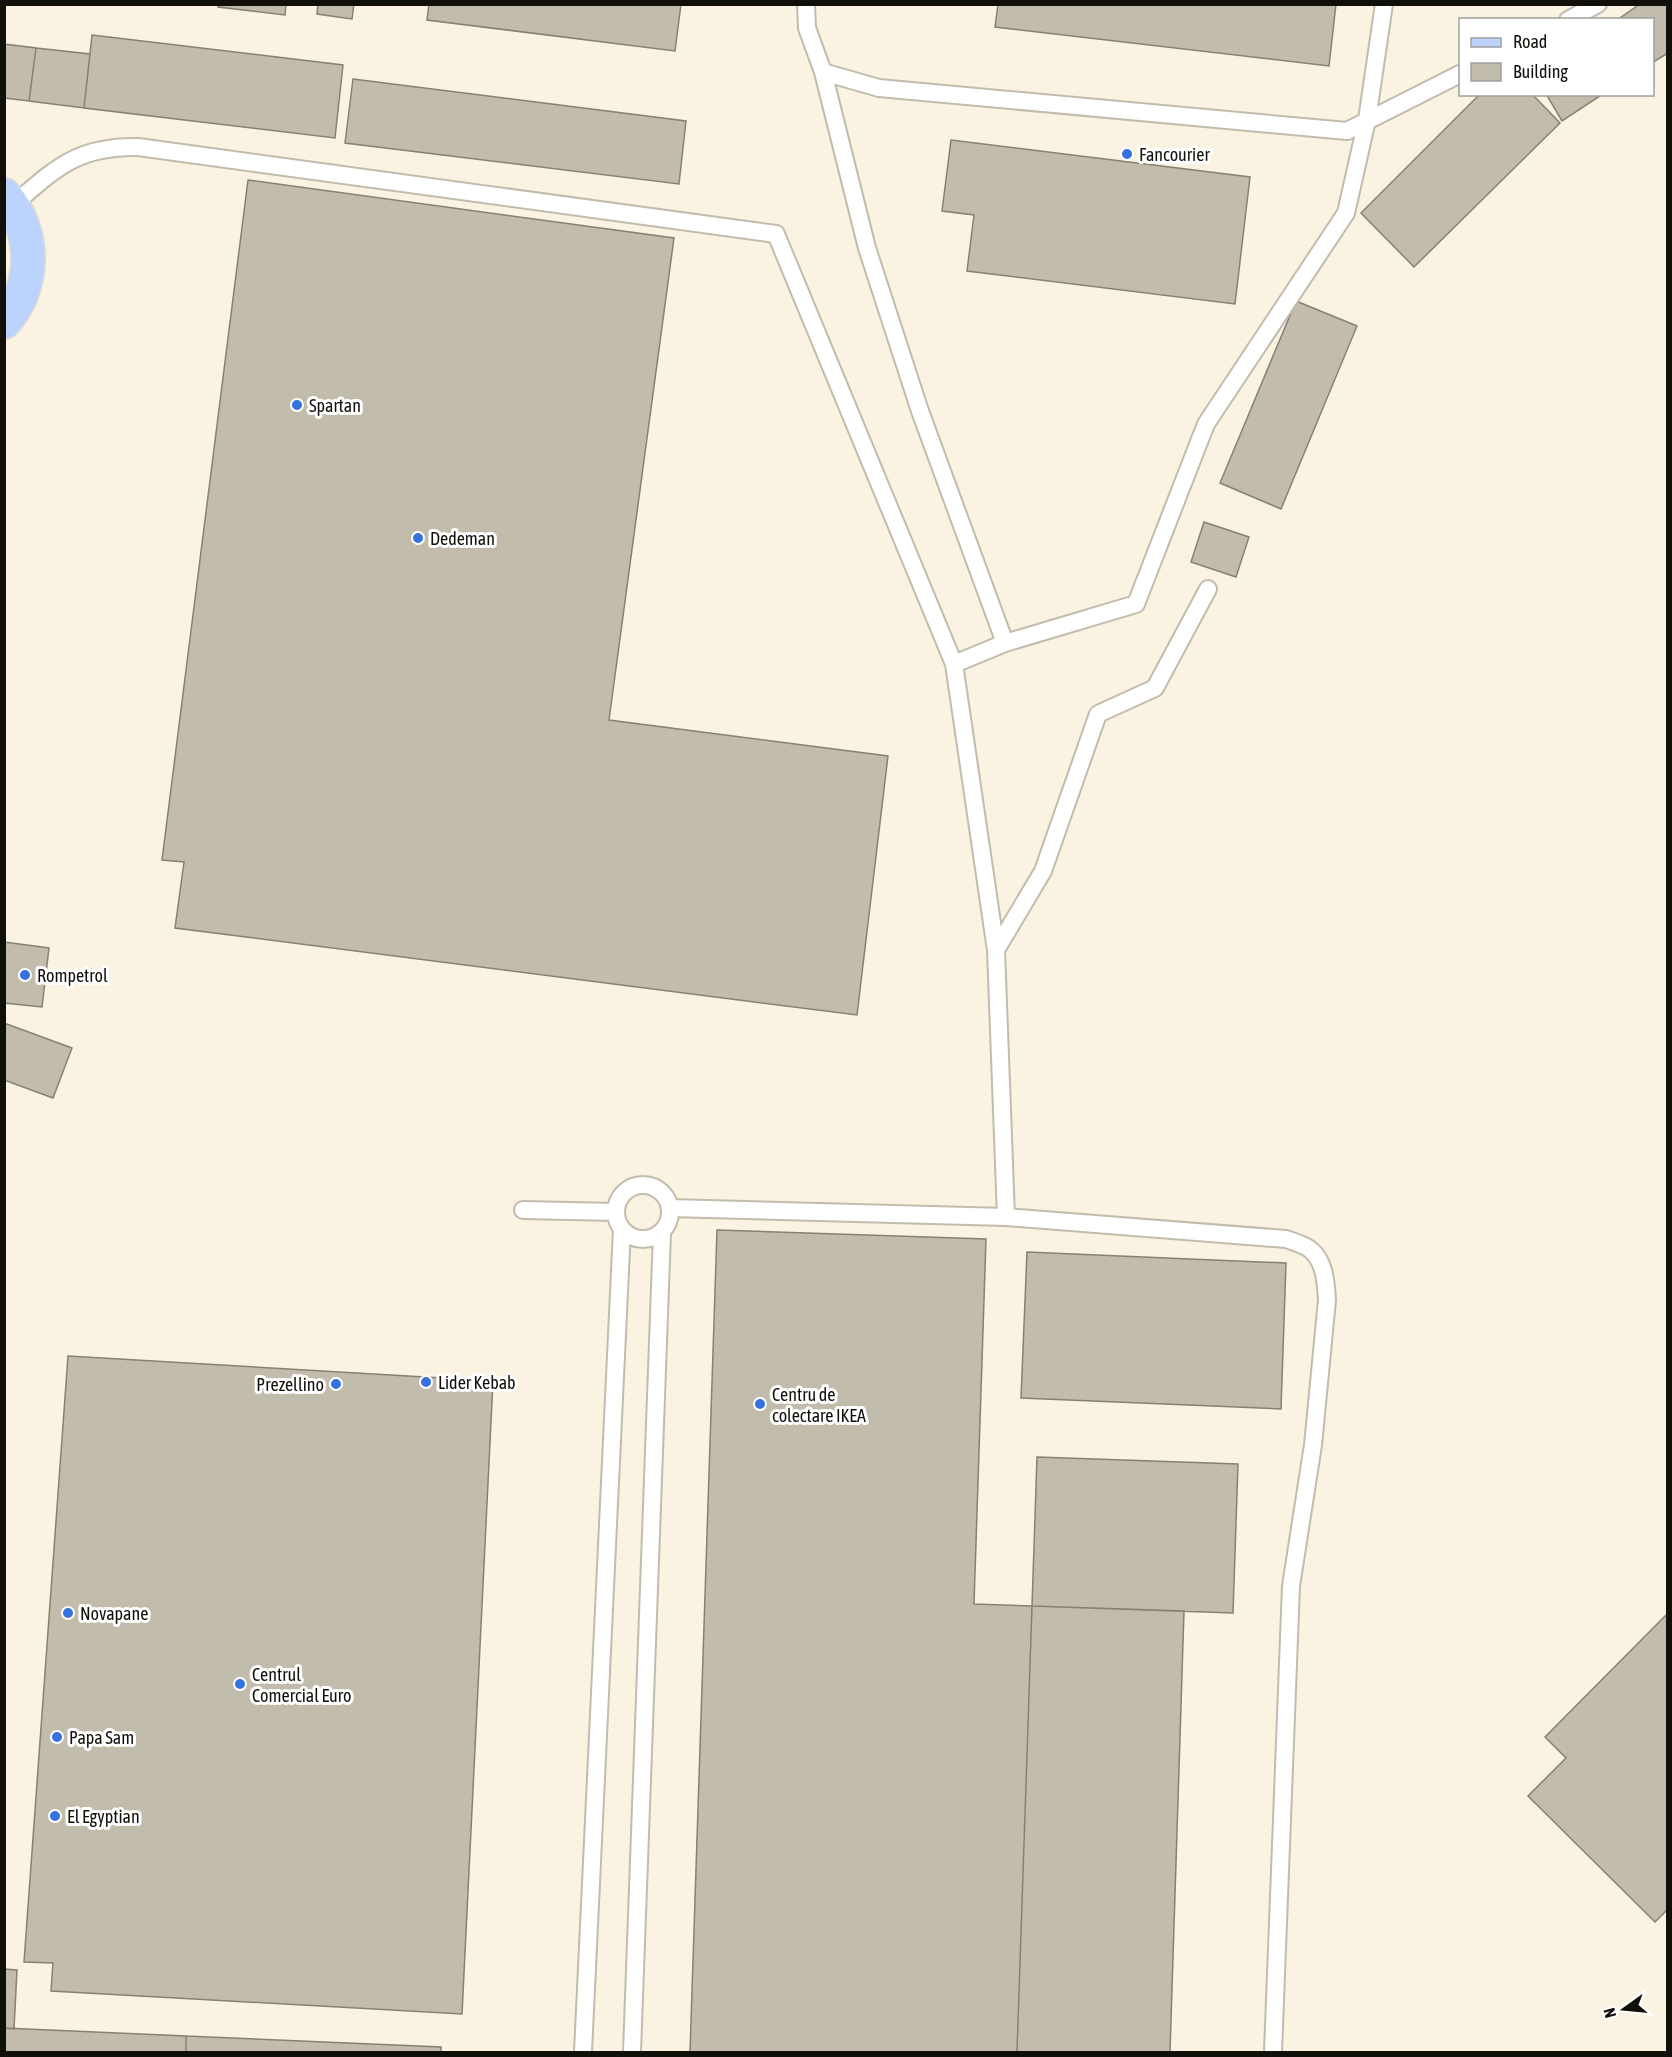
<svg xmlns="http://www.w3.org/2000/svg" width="1672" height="2057" font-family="'Asap Condensed',sans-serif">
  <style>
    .building { fill: #c2bcac; stroke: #878172; stroke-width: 1.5 }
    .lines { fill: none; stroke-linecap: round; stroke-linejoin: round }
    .lane-casing { stroke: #c2bcac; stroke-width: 20 }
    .primary-casing { stroke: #d9d9d8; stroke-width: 36 }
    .lane { stroke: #fff; stroke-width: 16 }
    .primary { stroke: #bcd4fd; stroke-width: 33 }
    .poi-dot { fill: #3671e0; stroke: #fff; stroke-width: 2 }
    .labels { text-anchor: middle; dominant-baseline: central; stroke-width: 6; stroke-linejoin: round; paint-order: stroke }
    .poi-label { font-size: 18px; fill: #110f0a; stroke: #fff; text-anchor: start }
  </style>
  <rect width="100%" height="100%" fill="#faf3e2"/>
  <!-- building -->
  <path class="building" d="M219,4h67l-1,11 -67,-8z
    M318,4h36l-2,15 -35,-5z
    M429,4h252l-6,47 -248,-31z
    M998,4h338l-7,62 -334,-39z
    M1640,4h28v49l-16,10v-43h-35z
    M92,35l251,30 -8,73 -251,-30z
    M4,44l32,4 -7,53 -25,-3z
    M36,48l54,6 -6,54 -55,-7z
    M353,79l333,42 -7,63 -334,-41z
    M1480,94h52l28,29 -146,144 -53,-54z
    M1546,94h57l-41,27z
    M951,140l299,37 -15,127 -268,-33 7,-56 -32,-4z
    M248,180l426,58 -65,482 279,36 -31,259 -682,-87 9,-66 -22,-2z
    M1296,301l61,25 -76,183 -61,-26z
    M1204,522l45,15 -13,40 -45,-15z
    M4,942l45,6 -7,59 -38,-4z
    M4,1023l68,25 -19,50 -49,-18z
    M717,1230l269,9 -12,365 58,2 -15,446h-327z
    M1027,1252l259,11 -5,146 -260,-11z
    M68,1356l425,25 -31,633 -411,-23 2,-28 -29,-1z
    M1037,1457l201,7 -5,149 -201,-7z
    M1032,1606l152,5 -14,441h-153z
    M1668,1613v296l-13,13 -127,-126 38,-38 -21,-21z
    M4,1969l13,1 -3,59 -10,-1z
    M4,2028l182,8v16h-182z
    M186,2036l255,11v5h-255z"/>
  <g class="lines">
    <defs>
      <path id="lane" d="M806,4l1,24 16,44 56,16 468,43 113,-57
        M1568,20l30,-16
        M823,72l44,176 53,163 85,232 131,-39 70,-180 140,-211 21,-93 17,-116
        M13,205c43,-37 64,-59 125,-58l638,87 178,430 42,286 10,267
        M954,664l51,-21
        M996,950l47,-79 55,-157 57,-26 53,-99
        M616 1212a27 27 0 1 1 54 0a27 27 0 1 1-54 0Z
        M670,1208l336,9 280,22c8,3 20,6 26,12 13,12 14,33 15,49l-14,145 -22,141 -18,466
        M523,1210l93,2
        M583,2052l39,-823
        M632,2052l30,-819"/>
      <path id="primary" d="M4,195c32,35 32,92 0,127"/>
    </defs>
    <!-- lane casing -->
    <use href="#lane" class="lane-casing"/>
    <!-- primary casing -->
    <use href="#primary" class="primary-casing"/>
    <!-- lane -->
    <use href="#lane" class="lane"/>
    <!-- primary -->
    <use href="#primary" class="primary"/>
  </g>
  <!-- markers -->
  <g class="poi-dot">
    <circle cx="1127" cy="154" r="6"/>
    <circle cx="297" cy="405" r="6"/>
    <circle cx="418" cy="538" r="6"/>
    <circle cx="25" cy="975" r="6"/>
    <circle cx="426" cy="1382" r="6"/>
    <circle cx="336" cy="1384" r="6"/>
    <circle cx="760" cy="1404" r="6"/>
    <circle cx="68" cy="1613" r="6"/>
    <circle cx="240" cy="1684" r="6"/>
    <circle cx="57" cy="1737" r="6"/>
    <circle cx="55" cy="1816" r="6"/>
  </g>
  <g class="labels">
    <!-- poi labels -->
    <g class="poi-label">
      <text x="1139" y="154">Fancourier</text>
      <text x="309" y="405">Spartan</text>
      <text x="430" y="538">Dedeman</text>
      <text x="37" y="975">Rompetrol</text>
      <text x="438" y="1382">Lider Kebab</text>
      <text x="324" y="1384" text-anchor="end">Prezellino</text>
      <text x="772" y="1394">Centru de<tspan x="772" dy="21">colectare IKEA</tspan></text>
      <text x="80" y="1613">Novapane</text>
      <text x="252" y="1674">Centrul<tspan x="252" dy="21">Comercial Euro</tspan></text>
      <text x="69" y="1737">Papa Sam</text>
      <text x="67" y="1816">El Egyptian</text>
    </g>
  </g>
  <!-- border -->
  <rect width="1672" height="2057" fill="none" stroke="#110f0a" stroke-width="12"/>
  <!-- legend -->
  <rect x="1459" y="18" width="195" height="78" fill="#ffffff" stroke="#a09f9d" stroke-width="1.5"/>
  <rect x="1471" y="38" width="30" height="9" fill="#bcd4fd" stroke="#a09f9d" stroke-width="1.5"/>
  <text x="1513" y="48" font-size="18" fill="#110f0a">Road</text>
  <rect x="1471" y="63" width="30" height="18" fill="#c2bcac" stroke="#a09f9d" stroke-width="1.5"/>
  <text x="1513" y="78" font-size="18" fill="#110f0a">Building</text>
  <!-- north arrow -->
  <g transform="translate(1624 2009) rotate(255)" stroke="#ffffff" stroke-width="4.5" paint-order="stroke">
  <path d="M0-4.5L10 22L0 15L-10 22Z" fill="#110f0a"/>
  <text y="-9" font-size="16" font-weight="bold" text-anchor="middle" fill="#110f0a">N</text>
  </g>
</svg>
